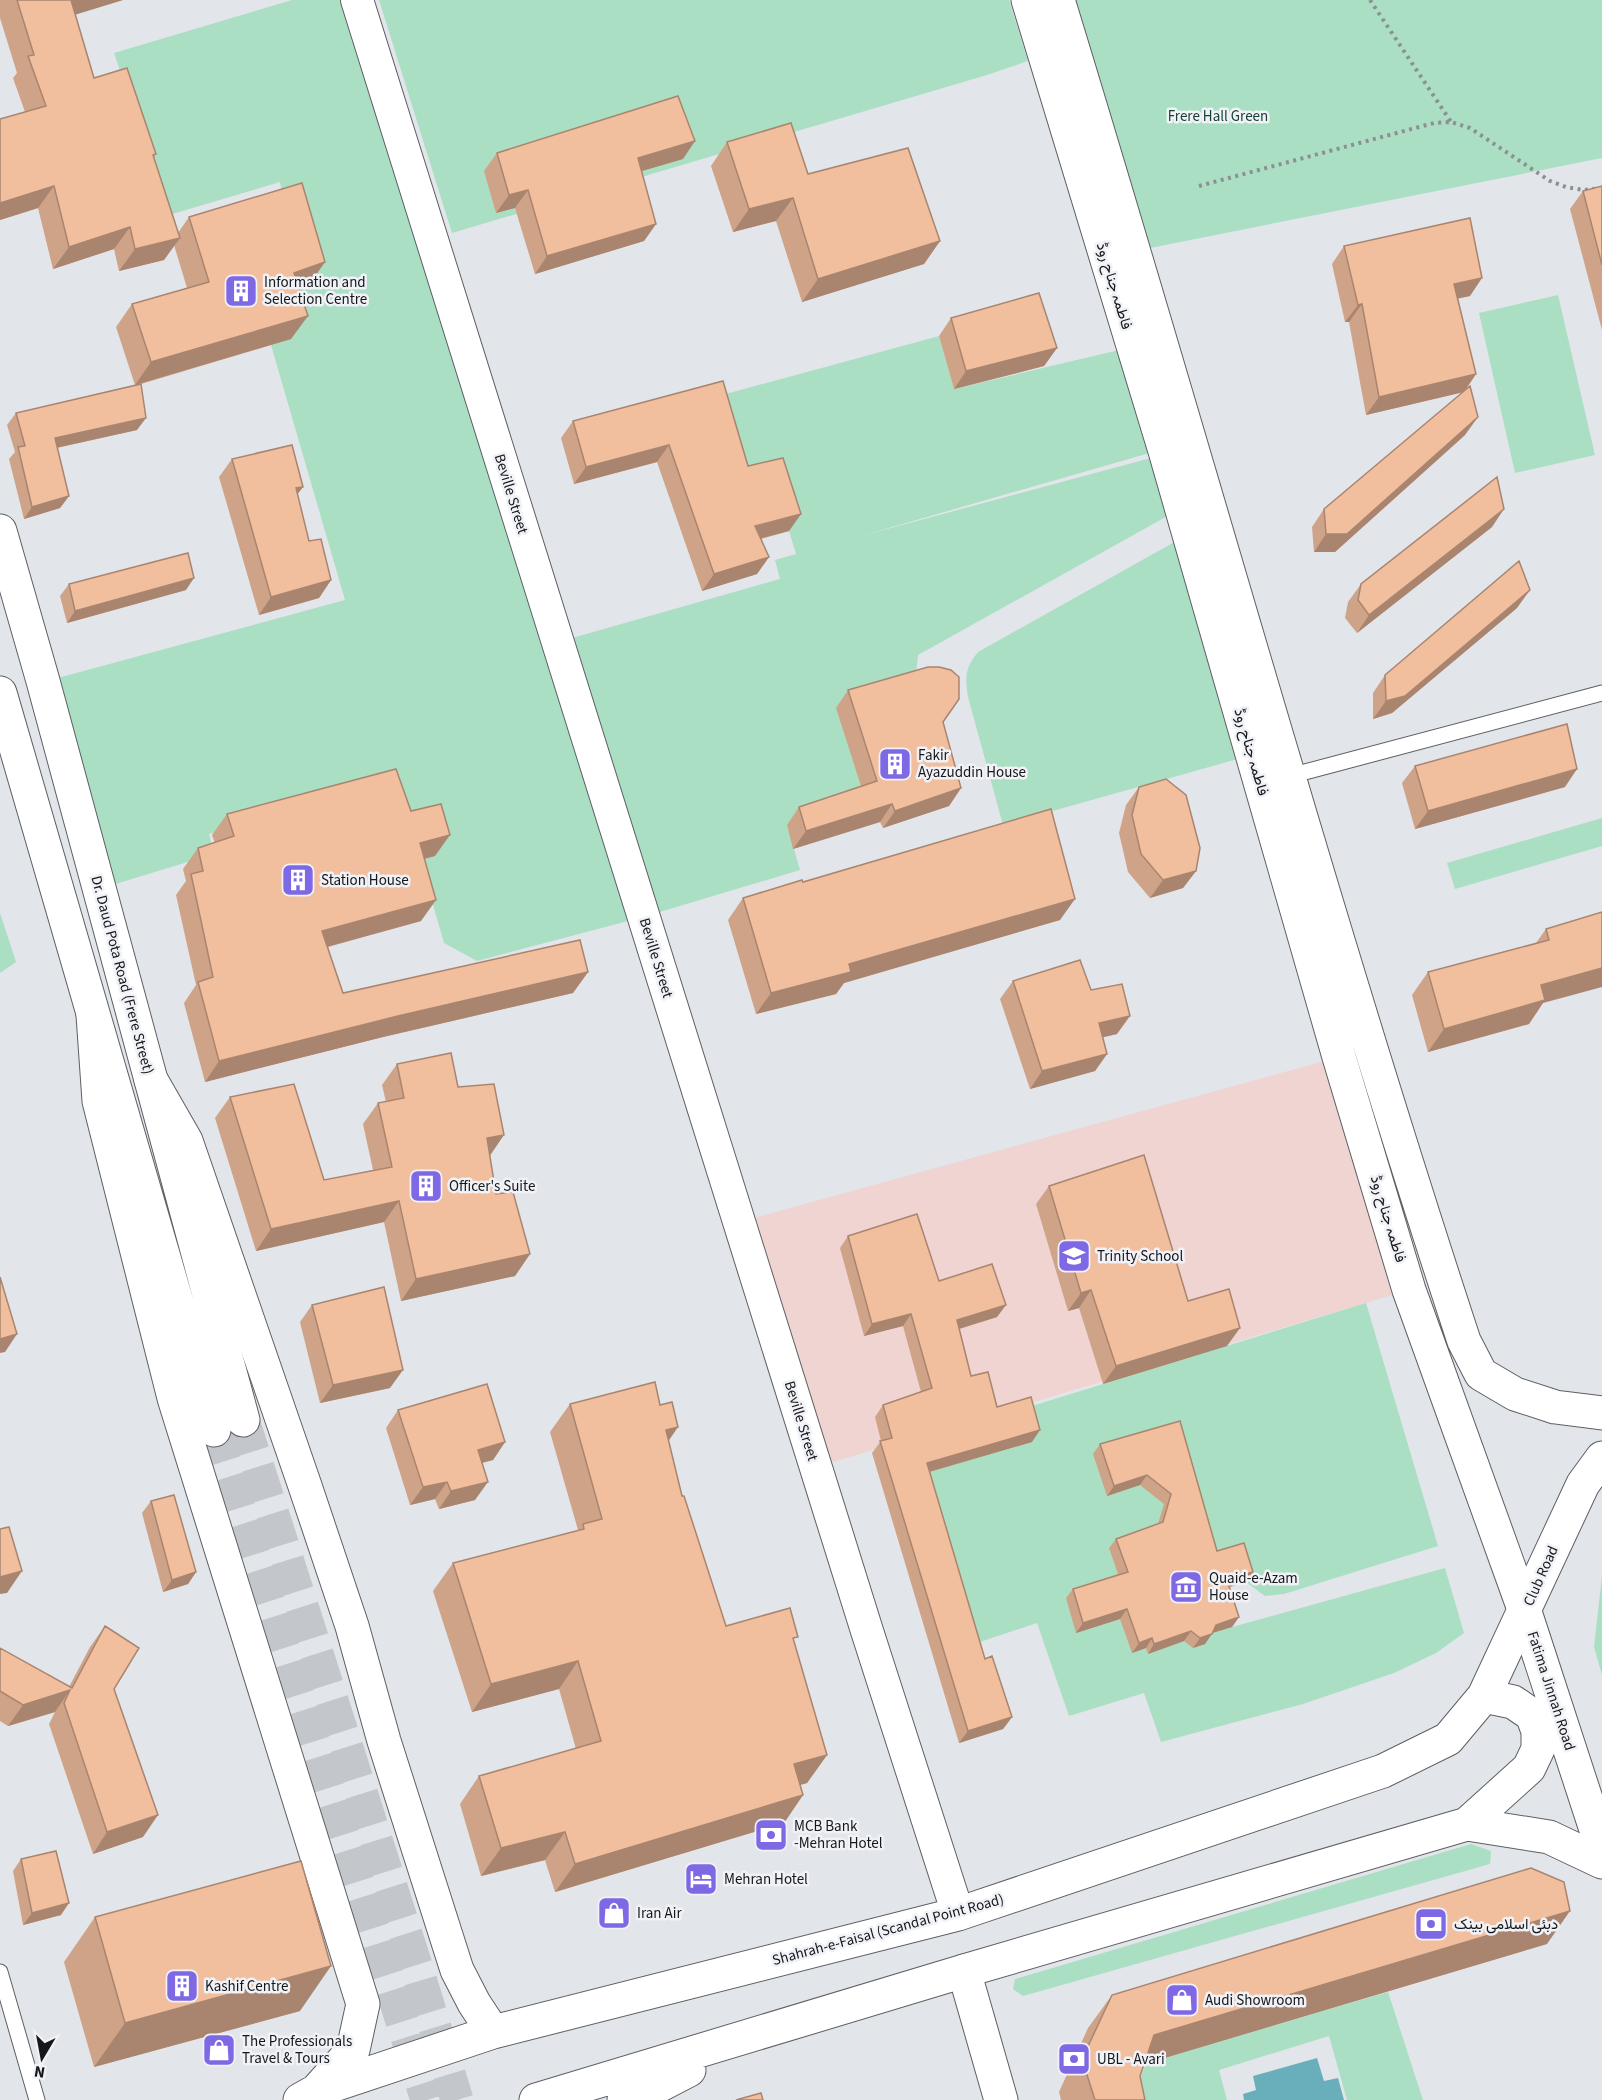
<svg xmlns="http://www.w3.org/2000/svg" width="1602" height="2100" font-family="'Source Sans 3',Vazirmatn,sans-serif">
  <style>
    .education { fill: #efd4d1 }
    .green { fill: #abdfc4 }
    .water { fill: #69afbb }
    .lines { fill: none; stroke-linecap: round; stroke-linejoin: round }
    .secondary-tunnel { stroke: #c3c6ca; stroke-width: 33; stroke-dasharray: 33 16; stroke-linecap: butt }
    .lane-casing { stroke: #5d5f63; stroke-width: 17 }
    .street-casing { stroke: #5d5f63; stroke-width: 34 }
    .secondary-casing { stroke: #5d5f63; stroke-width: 35 }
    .highway-casing { stroke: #5d5f63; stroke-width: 35 }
    .path { stroke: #8d8f93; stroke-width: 4; stroke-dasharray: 3 4.5; stroke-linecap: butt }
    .lane { stroke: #fff; stroke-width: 15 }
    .street { stroke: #fff; stroke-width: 32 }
    .secondary { stroke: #fff; stroke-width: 33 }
    .highway { stroke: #fff; stroke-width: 33 }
    .wall { fill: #cfa388 }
    .shaded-wall { fill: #a9856f }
    .building { fill: #f1be9e; stroke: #a9856f; stroke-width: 1.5 }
    .labels { text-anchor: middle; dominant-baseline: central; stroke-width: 5; stroke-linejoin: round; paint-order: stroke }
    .park-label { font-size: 15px; fill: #15432f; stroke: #f0f2f7 }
    .poi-label { font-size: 15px; fill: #161718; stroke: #f0f2f7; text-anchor: start }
    .street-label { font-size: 15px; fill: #161718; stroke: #f0f2f7 }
  </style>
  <rect width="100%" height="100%" fill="#e2e5ea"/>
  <!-- education -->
  <path class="education" d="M1339,1057l70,233 -593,177 -77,-245z"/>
  <!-- green -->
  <path class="green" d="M292,0h65l201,642 222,-63 -5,-19 21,-6 -24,-79 -36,9 -25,-86 228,-62 15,53 178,-42 28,103 -299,86 301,-81 18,54 -262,146 -3,30 -50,114 -78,26 13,45 -157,47 -166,44 -33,-18 -46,-160 -189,51 5,20 -115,35 -56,-207 302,-82 -74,-255 14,-139 -5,-24 -111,33 -55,-162z
    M379,0h630l19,61 -41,14 -535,158z
    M1060,0h542v158l-467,93z
    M1558,295l37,160 -80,18 -36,-160z
    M1187,535l65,220 -249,70 -35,-128c-3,-20 -3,-29 10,-45z
    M1602,818v28l-147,43 -8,-26z
    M0,913l16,49 -16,11z
    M1366,1303l72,243 -154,48 -19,2 -19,-14 -25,7 11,38 213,-59 19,65 -28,20 -42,20 -91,31 -142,38 -17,-49 -75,23 -32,-93 -66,22 -53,-170 114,-33 -10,-33z
    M1602,1576v99l-8,-28z
    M1471,1844l20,7 -1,13 -467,132 -10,-7 2,-10z
    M1388,1992l35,108h-76l-18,-64 -110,34 8,30h-95l14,-37z"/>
  <!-- water -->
  <path class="water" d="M1317,2058l7,23 14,-3 6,22h-100l-1,-6 13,-4 -3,-14z"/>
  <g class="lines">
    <!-- secondary-tunnel -->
    <path class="secondary-tunnel" d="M243,1420l175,552 39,128
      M214,1430l213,670"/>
    <defs>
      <path id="lane" d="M1286,777l316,-84
        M0,1972l37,128"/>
      <path id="street" d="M357,0l510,1631 91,283"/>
      <path id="secondary" d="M1028,0l137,451 174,606 70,233 116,322 77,236
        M1058,0c137,446 260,897 406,1341l17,33 34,20 40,13 47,6
        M0,531l43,150 200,739
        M0,693l214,737
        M964,1971l37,129"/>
      <path id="highway" d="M93,1015l6,86 75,297 189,606 -10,46 -36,40
        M151,1080l35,61 119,345 47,140 32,115 73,229 17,33 19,29
        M1467,1824l62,-56 9,-19v-18l-6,-16 -19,-13 -29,-6
        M300,2100l16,-9 177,-59 465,-118 425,-143 65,-32 36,-43 99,-212 19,-26
        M536,2100l428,-129 503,-147 82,13 53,25
        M624,2100l19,-6 46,-24"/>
    </defs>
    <!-- lane casing -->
    <use href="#lane" class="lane-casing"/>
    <!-- street casing -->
    <use href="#street" class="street-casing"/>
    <!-- secondary casing -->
    <use href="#secondary" class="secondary-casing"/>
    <!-- highway casing -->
    <use href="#highway" class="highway-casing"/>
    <!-- path -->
    <path class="path" d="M1370,0l81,122
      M1199,186l235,-63 17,-1 19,6 80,53 16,6 18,3 18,-2"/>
    <!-- lane -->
    <use href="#lane" class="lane"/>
    <!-- street -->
    <use href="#street" class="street"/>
    <!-- secondary -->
    <use href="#secondary" class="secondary"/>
    <!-- highway -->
    <use href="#highway" class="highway"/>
  </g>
  <!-- wall -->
  <path class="wall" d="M0,0h123l-48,14 19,64 62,76 -2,3 24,76 11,-16 120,68 -10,4 -8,50 -150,45 -4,46 -80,18 12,48 -9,12 -36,11 -15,-60 6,-7 -8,-27 9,-12 119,-28 -19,-58 16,-23 55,-16 -13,-43 -10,15 -45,11 -5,-22 -61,20 -15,-61 -38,12v14v-115l25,-7 -12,-34 4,-5 -17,-55z
    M727,142l81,32 132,67 -16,23 -122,38 -26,-81 -43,11 -22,-66z
    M497,153l186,6 -42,12 15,53 -12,17 -109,33 -20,-66 -19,5 -12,-42z
    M1602,186v144l-32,-121 13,-18z
    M1344,246l126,50 -12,2 18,76 -11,16v45l-130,117h-21l-2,-25 12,-18 139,-117 -97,23 -17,-93h-4l-13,-58z
    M951,318l106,30 -13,18 -90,23 -15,-53z
    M723,381l25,85 53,48 -12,17 -28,8 8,18 -12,17 -55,17 -45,-129 -83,22 -13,-46 12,-17z
    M232,459l71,28 -6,7 12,47 22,39 -12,18 -60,17 -40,-138z
    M1492,527l-135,106 -12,-15 3,-16 13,-18z
    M69,584l117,6 -119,33 -7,-27z
    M1517,608l-125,105 -19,6v-26l12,-18z
    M848,690l95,32 18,66 -12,18 -66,22 -3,-6 -87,27 -6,-24 12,-18 62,-21 -25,-78z
    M1415,766l150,21 -150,42 -13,-46z
    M1139,787l57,84 -13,17 -33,10 -22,-26 -9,-39 7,-28z
    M411,811l24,45 -11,3 -3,62 -93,26 15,46 245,-21 -15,21 -190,44 -178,45 -21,-79 12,-18 -20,-90 10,-14 -3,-12 15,-21 17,-5 -3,-8 15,-21z
    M803,882l257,38 -216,63 -8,11 -80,20 -28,-94 15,-22z
    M1602,912l-73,112 -101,28 -16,-57 16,-23 108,-29 10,-14z
    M1013,981l78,9 26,44 -14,3 4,17 -12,17 -65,18 -30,-90z
    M397,1064l61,23 32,69 6,38 34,60 -15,22 -114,25 -17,-79 -128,29 -41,-133 15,-21 94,83 49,-10 -10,-46 15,-21 8,-1 -4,-17z
    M1049,1186l178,160 -124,38 -24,-76 -11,3 -32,-107z
    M848,1236l91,45 58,36 -38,12 12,47 26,31 35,35 -102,30 55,187 27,58 -9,12 -44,14 -87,-290 9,-12 -6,-24 8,-12 38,-13 -18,-66 -39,10 -24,-88z
    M312,1305l78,83 -70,15 -20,-81z
    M570,1404l90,1 22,91 44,130 68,17 33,112 -20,28 -7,2 3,10 -19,28 -229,69 -10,-32 -64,16 -21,-72 19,-28 97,-27 -17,-60 -87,23 -39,-121 20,-28 125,-33 -28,-98z
    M398,1410l107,32 -12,18 -11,3 -7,37 -36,9 -4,-10 -25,6 -24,-77z
    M1180,1421l37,130 29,31 -16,5 9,30 -7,10 -20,6 -7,11 -12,4 -9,-7 -36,13 -2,-6 -14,5 -12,-34 -44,14 -10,-35 7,-9 45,-15 -9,-26 7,-9 42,-15 6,-20 -24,-19 -33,11 -14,-42 7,-10z
    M151,1501l45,71 -8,12 -25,8 -21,-79z
    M105,1626l9,63 29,148 -50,17 -44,-130 6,-12 -47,14 -8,-5v-73l69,39 21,-40z
    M21,1859l40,56 -38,10 -10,-54z
    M95,1917l205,94 -206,56 -30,-105z
    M1547,1944l-403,120 -4,12 5,24h-84l-2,-8 29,-64 24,-33z"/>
  <!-- shaded-wall -->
  <path class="shaded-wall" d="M69,0h54l-68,21z
    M695,141l-12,18 -58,17 13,-18z
    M54,186l-16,22 -38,12v-17z
    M528,190l-13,18 -19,5 13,-18z
    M793,198l-17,23 -43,11 16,-23z
    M656,224l-12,17 -109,33 12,-18z
    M130,227l-16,22 -61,20 16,-22z
    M180,238l-16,22 -45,11 16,-22z
    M940,241l-16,23 -122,38 16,-23z
    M325,262l-16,23 -31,11 16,-23z
    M1482,278l-12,18 -28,6 12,-18z
    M1362,304l-13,18h-4l13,-17z
    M308,316l-17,23 -156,46 16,-23z
    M1057,348l-13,18 -90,23 12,-18z
    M1476,374l-12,18 -98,23 13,-18z
    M1478,417l-13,18 -130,117h-21l12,-18z
    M146,418l-9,12 -91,20 9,-12z
    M669,445l-12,17 -83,22 12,-17z
    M303,487l-13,17 6,-16z
    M69,496l-9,12 -36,11 8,-12z
    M1504,509l-12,18 -135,106 12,-18z
    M801,514l-12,17 -46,12 12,-17z
    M769,557l-12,17 -55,17 12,-17z
    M194,578l-8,12 -119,33 8,-12z
    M331,580l-12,18 -60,17 12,-18z
    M1530,590l-13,18 -125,105 -19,6 13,-18z
    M1577,769l-12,18 -150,42 13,-18z
    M961,788l-12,18 -66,22 12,-17z
    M892,804l-12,18 -87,27 13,-18z
    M450,835l-15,21 -30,8 15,-21z
    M1196,871l-13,17 -33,10 13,-18z
    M1075,899l-15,21 -216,63 -8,11 -80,20 15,-21 78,-29z
    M436,900l-15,21 -113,31 14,-21z
    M1602,968v19l-59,16 -14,21 -101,28 16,-23 97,-44z
    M588,972l-15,21 -190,44 -178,45 14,-21 179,-45z
    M1130,1016l-13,18 -30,7 12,-18z
    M1107,1054l-12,17 -65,18 12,-18z
    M504,1135l-15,22 -2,-19z
    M399,1201l-15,21 -128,29 15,-22z
    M530,1254l-15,22 -114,25 15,-22z
    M1091,1290l-12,18 -11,3 13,-18z
    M1006,1305l-9,12 -48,15 8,-12z
    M911,1314l-8,12 -39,10 8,-12z
    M1240,1328l-13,18 -124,38 13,-18z
    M17,1334l-12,18 -5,1v-14z
    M403,1370l-13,18 -70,15 13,-18z
    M678,1427l-19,28 7,-25z
    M1040,1430l-8,12 -114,33 9,-12z
    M505,1442l-12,18 -28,7 13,-17z
    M1147,1475l-7,10 -33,11 7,-10z
    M447,1482l-12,17 -25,6 13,-18z
    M488,1482l-13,18 -36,9 12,-18z
    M22,1571l-15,22 -7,1v-17z
    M196,1572l-8,12 -25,8 9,-12z
    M1253,1572l-7,10 -26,7 7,-9z
    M1127,1609l-7,10 -44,14 7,-10z
    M1239,1617l-7,10 -23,7 7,-9z
    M1191,1631l-7,10 -36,13 6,-10z
    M1212,1634l-7,10 -12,4 7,-10z
    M1152,1638l-6,10 -14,5 7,-10z
    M578,1661l-19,28 -87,23 19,-28z
    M70,1690l-15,22 -47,14 15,-21z
    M1012,1717l-9,12 -44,14 9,-12z
    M827,1755l-20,28 -33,9 20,-28z
    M803,1795l-19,28 -229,69 20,-28z
    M158,1815l-15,22 -50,17 14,-22z
    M565,1832l-20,28 -64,16 20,-28z
    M69,1903l-8,12 -38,10 9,-12z
    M1570,1911l-23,33 -416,124 23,-33z
    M331,1966l-31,45 -206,56 31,-44z"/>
  <!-- building -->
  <path class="building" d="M17,0h54l23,78 33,-10 29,86 -3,1 27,83 -45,11 -5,-22 -61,20 -15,-61 -54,17v-84l46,-13 -18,-50 6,-1z
    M678,96l17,45 -57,17 18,66 -109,32 -19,-66 -19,5 -12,-42z
    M791,123l17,51 100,-26 32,93 -122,38 -25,-81 -44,11 -22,-67z
    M302,183l23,79 -31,11 14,43 -157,46 -19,-58 77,-22 -20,-65z
    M1602,186v79l-19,-74z
    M1470,218l12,60 -28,6 22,90 -97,23 -17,-93 -4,1 -14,-59z
    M1039,293l18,55 -91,23 -15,-53z
    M723,381l25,85 35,-8 18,56 -46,12 14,31 -55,17 -45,-129 -83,22 -13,-46z
    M141,384l5,34 -91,20 14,58 -37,11 -14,-60 7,-1 -9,-33z
    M1470,386l8,31 -131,117h-21l-2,-25z
    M292,445l11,42 -7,1 13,53 12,-2 10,41 -60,17 -39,-138z
    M1497,477l7,32 -135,106 -11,-15 3,-16z
    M188,553l6,25 -119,33 -6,-27z
    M1519,561l11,29 -125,106 -19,5 -1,-26z
    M928,667h11l12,3 8,7v22l-16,23 18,66 -66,23 -3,-7 -86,27 -7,-24 78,-26 -29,-91z
    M1567,724l10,45 -149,42 -13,-45z
    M396,769l15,42 30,-7 9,31 -30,8 16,57 -114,31 21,62 237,-53 8,32 -190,44 -179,45 -21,-79 15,-5 -22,-103 12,-3 -5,-23 36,-12 -7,-22z
    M1166,779l20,16 14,53 -4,23 -33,9 -22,-26 -9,-39 7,-28z
    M1051,809l24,90 -226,65 2,8 -80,21 -28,-95 59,-18 1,2z
    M1602,912v56l-61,17 4,15 -101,29 -16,-57 121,-32 -3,-11z
    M1080,960l11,30 31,-6 8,32 -31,7 8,31 -65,17 -29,-90z
    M451,1053l7,34 36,-3 10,51 -17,3 9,56 17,-2 17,62 -114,25 -17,-78 -128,28 -41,-132 64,-13 30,96 68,-13 -14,-64 26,-5 -7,-34z
    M1144,1155l44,146 41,-12 11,39 -124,38 -25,-76 -10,3 -32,-107z
    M917,1214l22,67 53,-17 14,41 -49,15 14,56 17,-4 9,35 34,-10 9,33 -113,33 58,196 7,-3 20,61 -44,14 -88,-290 12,-3 -9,-33 49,-17 -21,-74 -39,10 -24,-88z
    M0,1277l17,57 -17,5z
    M384,1287l19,83 -70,15 -21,-80z
    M655,1382l5,23 12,-3 6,25 -12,3 16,66h2l42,130 64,-18 8,29 -5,1 34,117 -33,9 9,31 -228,69 -10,-32 -64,16 -22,-72 122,-35 -23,-80 -87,23 -38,-121 131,-34 -1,-5 19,-5 -32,-115z
    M487,1384l18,58 -27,8 10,32 -37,9 -4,-9 -24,5 -25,-77z
    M1180,1421l37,130 27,-8 9,29 -26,8 12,37 -23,8 -4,9 -12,4 -9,-7 -37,13 -2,-6 -13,5 -12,-34 -44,14 -10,-34 55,-17 -12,-33 47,-17 8,-28 -24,-19 -33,11 -14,-42z
    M174,1495l22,77 -24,8 -21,-79z
    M9,1527l13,44 -22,6v-48z
    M105,1626l34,22 -25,41 44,126 -51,17 -43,-129 6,-13 -47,15 -23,-14v-43l72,40z
    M56,1851l13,52 -37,10 -11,-54z
    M301,1861l30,105 -206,57 -30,-106z
    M1531,1868l33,14 6,29 -416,124 -14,41 5,24h-50l-13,-41 30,-64z
    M761,2093l2,7h-27z"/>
  <!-- icons -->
  <defs>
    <symbol id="building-square" viewBox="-11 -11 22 22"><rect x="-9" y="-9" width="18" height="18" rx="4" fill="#7f68e3" stroke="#f0f2f7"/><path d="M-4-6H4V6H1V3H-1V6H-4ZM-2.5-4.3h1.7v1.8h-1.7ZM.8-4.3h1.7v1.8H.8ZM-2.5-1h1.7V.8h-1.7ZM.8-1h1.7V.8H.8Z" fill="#fff"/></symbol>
    <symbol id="school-square" viewBox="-11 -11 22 22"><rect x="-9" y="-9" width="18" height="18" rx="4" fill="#7f68e3" stroke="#f0f2f7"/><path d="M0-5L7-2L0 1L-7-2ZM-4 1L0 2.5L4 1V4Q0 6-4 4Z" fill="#fff"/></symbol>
    <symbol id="museum-square" viewBox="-11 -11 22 22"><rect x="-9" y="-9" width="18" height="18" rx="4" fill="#7f68e3" stroke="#f0f2f7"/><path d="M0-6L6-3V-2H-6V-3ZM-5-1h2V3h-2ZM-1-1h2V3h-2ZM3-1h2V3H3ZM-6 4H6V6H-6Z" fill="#fff"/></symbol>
    <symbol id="bank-square" viewBox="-11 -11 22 22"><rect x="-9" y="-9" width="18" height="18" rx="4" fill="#7f68e3" stroke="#f0f2f7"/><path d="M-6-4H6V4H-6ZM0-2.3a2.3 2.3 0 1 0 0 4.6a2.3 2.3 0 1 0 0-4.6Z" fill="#fff"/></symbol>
    <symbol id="hotel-square" viewBox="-11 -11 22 22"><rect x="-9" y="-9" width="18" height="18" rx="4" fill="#7f68e3" stroke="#f0f2f7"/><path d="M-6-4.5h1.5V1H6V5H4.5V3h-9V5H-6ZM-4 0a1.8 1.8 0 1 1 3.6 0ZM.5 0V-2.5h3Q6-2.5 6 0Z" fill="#fff"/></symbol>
    <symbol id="shop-square" viewBox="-11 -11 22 22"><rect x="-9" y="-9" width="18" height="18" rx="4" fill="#7f68e3" stroke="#f0f2f7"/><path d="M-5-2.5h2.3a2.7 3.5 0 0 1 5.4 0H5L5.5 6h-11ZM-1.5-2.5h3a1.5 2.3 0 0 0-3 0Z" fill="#fff"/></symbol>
  </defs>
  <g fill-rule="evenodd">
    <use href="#building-square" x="222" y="272" width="38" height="38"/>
    <use href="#building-square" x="876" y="745" width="38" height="38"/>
    <use href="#building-square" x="279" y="861" width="38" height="38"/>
    <use href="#building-square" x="407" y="1167" width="38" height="38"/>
    <use href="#school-square" x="1055" y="1237" width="38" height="38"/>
    <use href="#museum-square" x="1167" y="1568" width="38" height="38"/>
    <use href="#bank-square" x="752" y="1816" width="38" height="38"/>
    <use href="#hotel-square" x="682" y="1860" width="38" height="38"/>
    <use href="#shop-square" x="595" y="1894" width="38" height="38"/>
    <use href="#bank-square" x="1412" y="1905" width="38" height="38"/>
    <use href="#building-square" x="163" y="1967" width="38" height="38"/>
    <use href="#shop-square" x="1163" y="1981" width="38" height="38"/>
    <use href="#shop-square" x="200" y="2031" width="38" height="38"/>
    <use href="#bank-square" x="1055" y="2040" width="38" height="38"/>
  </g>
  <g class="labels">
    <!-- park labels -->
    <g class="park-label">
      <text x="1218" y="116">Frere Hall Green</text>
    </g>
    <!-- poi labels -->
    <g class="poi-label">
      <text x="264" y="282">Information and<tspan x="264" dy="17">Selection Centre</tspan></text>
      <text x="918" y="755">Fakir<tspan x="918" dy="17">Ayazuddin House</tspan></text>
      <text x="321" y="880">Station House</text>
      <text x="449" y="1186">Officer's Suite</text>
      <text x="1097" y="1256">Trinity School</text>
      <text x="1209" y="1578">Quaid-e-Azam<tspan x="1209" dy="17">House</tspan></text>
      <text x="794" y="1826">MCB Bank<tspan x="794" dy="17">-Mehran Hotel</tspan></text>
      <text x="724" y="1879">Mehran Hotel</text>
      <text x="637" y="1913">Iran Air</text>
      <text x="1454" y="1924">دبئی اسلامی بینک</text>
      <text x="205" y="1986">Kashif Centre</text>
      <text x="1205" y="2000">Audi Showroom</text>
      <text x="242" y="2041">The Professionals<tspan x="242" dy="17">Travel &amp; Tours</tspan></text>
      <text x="1097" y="2059">UBL - Avari</text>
    </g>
    <!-- street labels -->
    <g class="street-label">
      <text transform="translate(1114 286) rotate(73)">فاطمہ جناح روڈ</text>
      <text transform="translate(511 494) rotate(73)">Beville Street</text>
      <text transform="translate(1251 752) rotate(74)">فاطمہ جناح روڈ</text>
      <text transform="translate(656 958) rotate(73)">Beville Street</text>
      <text transform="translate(122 975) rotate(75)">Dr. Daud Pota Road (Frere Street)</text>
      <text transform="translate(1388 1219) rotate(73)">فاطمہ جناح روڈ</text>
      <text transform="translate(801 1421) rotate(73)">Beville Street</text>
      <text transform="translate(1541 1576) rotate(-66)">Club Road</text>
      <text transform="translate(1551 1691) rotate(72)">Fatima Jinnah Road</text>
      <text transform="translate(888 1930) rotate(-15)">Shahrah-e-Faisal (Scandal Point Road)</text>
    </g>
  </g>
  <!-- north arrow -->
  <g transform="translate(42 2058) rotate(190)" stroke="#f0f2f7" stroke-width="4.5" paint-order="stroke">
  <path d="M0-4.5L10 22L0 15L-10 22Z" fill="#161718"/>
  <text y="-9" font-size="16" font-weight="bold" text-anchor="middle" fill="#161718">N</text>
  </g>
</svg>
